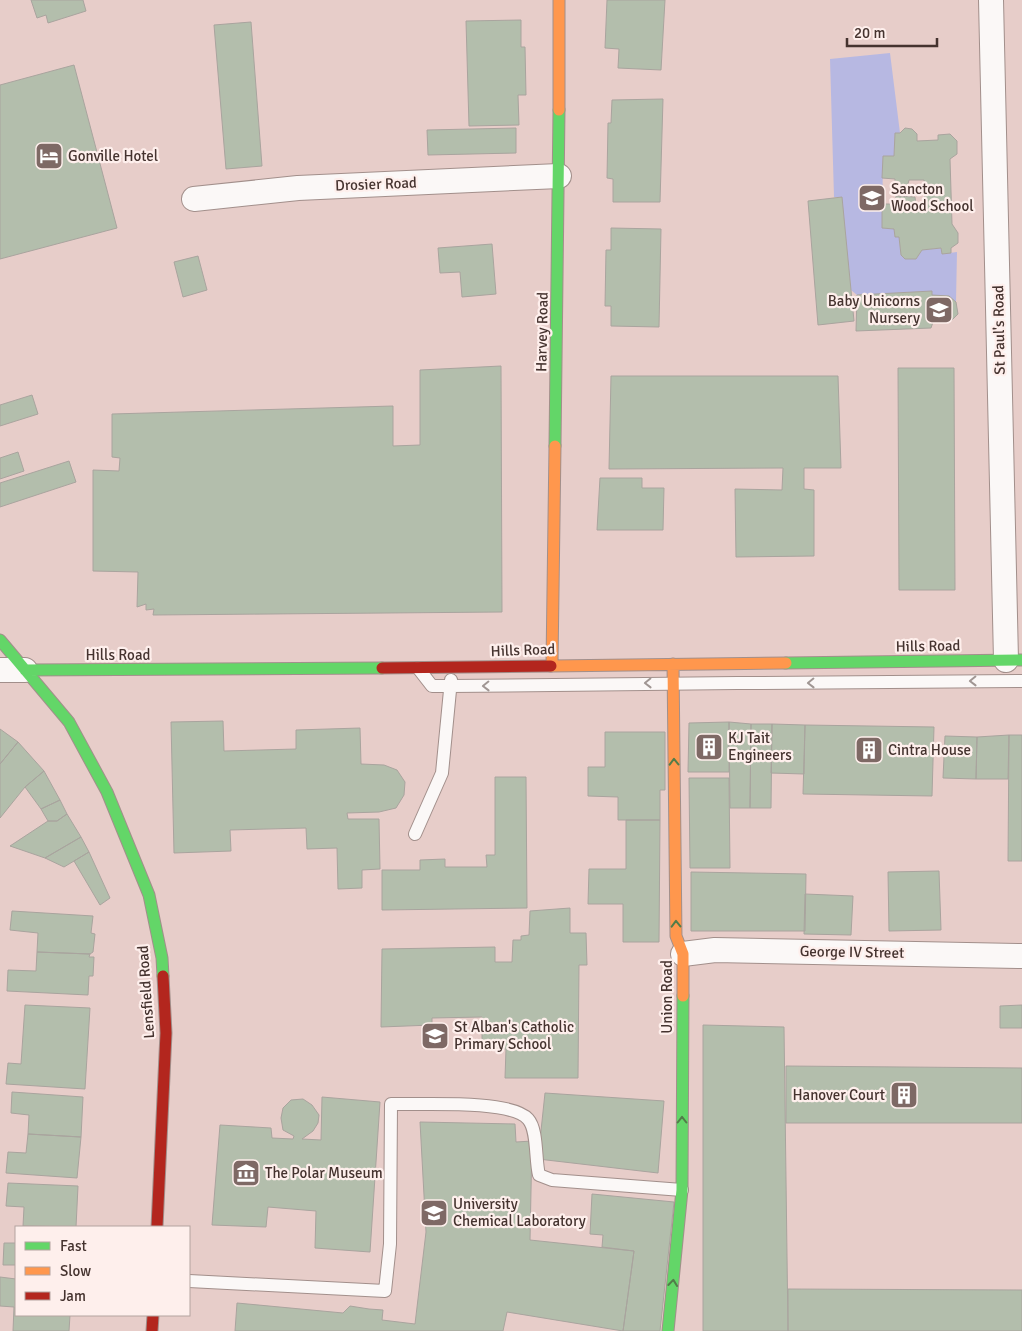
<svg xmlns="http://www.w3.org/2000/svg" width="1022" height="1331" font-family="Signika,sans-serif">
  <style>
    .green { fill: #b7b8e2 }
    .building { fill: #b3beac; stroke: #a9a49e }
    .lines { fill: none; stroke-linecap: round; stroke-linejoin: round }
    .lane-casing { stroke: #a28f8b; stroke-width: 14 }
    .street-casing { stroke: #a28f8b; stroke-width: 26 }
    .fast-casing { stroke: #a28f8b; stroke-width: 13 }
    .slow-casing { stroke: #a28f8b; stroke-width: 13 }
    .jam-casing { stroke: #a28f8b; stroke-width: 13 }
    .lane { stroke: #fbf8f7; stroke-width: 12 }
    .street { stroke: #fbf8f7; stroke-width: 24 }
    .fast { stroke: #63d668; stroke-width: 11 }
    .slow { stroke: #ff974d; stroke-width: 11 }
    .jam { stroke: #b3261e; stroke-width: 11 }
    .oneway { stroke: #a09693 }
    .oneway2 { stroke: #527c49 }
    .labels { text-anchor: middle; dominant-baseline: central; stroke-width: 4.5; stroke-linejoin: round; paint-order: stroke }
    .poi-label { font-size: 15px; fill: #45332f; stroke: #feefec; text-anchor: start }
    .street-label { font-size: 15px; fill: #45332f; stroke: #feefec }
  </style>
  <rect width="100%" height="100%" fill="#e7cdc9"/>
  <!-- green -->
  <path class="green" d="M890,53l10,80 -5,1 -1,22h-11l-1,72 12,1 1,8h4l2,18 4,3 11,1 6,-9 19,-2 1,6 15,-2 -1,50 -7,-6 -17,-1v-4l-75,4 -6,-5 -10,-93h-7l-4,-138z"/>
  <!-- building -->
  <path class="building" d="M31,0h52l3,11 -38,12 -2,-8 -9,3z
    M607,0h58l-4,70 -43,-2 1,-19 -14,-1z
    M521,20v27h4l1,48h-8l1,30 -50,1 -3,-105z
    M251,22l11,144 -36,3 -12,-144z
    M74,65l43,163 -117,31v-174z
    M663,99l-3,103h-47v-23l-6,-1 1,-55h3l1,-23z
    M516,128v25l-88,2 -1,-25z
    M905,128l7,1 5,5v7l21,-1v-5l12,-1 7,7v13l-7,5 2,65 6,9v10l-7,5v5l-9,1 -1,-6 -19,2 -6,9h-11l-4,-4 -2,-18h-4l-1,-8 -12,-1v-24h13l1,-8 19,1 1,9 9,1 -1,-27h-15l-2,8 -12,-1v-8l-13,-1 1,-22h11l1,-23h5z
    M842,197l12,124 -36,4 -10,-124z
    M611,228l50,1 -2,98 -48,-1v-20h-6l1,-56h5z
    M492,244l4,50 -34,3 -2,-25 -20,1 -2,-25z
    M198,256l9,34 -24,7 -9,-35z
    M932,291v4l17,1 7,6 2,12 -8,8h-17l-2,6 -75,3 1,-36z
    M501,366l1,246 -349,3 1,-6 -8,1v-6l-9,3 1,-35 -45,-1v-101l26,1 1,-13 -8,-1v-43l281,-8v40l27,-1v-75z
    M898,368h56l1,222h-56z
    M611,376h227l3,92h-37v21l10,1v66l-78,1 -1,-68 47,1 1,-22 -174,1z
    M32,395l6,19 -38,12v-21z
    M18,452l6,19 -24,8v-21z
    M69,461l7,21 -76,25v-24z
    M600,478h42v10h22l-1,42h-66z
    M223,721l1,30 72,-2v-19l64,-2 1,36 23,1 13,5 8,12 -1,13 -8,13 -17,4 -32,1 1,6h31l1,50 -18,1v18l-24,1 -1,-41 -30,1 -1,-21 -76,2 1,21 -57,2 -3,-131z
    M729,722v50h-41l1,-49z
    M729,722l22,2 -1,84h-20z
    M751,724h21l-1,84h-21z
    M772,724l33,1 -1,49 -33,-1z
    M805,725l129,2 -2,69 -129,-2z
    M0,729l18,13 -18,22z
    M605,732h60v58h-5v30h-42v-23l-30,-1v-29h17z
    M1009,735h13v126h-14z
    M1009,735l-1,44h-32l1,-42z
    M945,736l32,1 -1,42 -33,-1z
    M18,742l26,29 -19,16 -25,31v-54z
    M44,771l16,29 -19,9 -16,-22z
    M495,777h31l1,131 -145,2v-40h38v-10l25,-1v8h42l-1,-12h9z
    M689,778h40l1,90h-40z
    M60,800l7,14 -10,7h-9l-7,-12z
    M67,814l14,23 -36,21 -35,-12 38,-25h9z
    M626,820h34l-1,122h-36v-38h-35l1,-35h37z
    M81,837l8,15 -25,15 -19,-9z
    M89,852l21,46 -10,7 -26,-44z
    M939,871l2,59 -52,1 -1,-59z
    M691,872l115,2 -1,57h-114z
    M805,894l48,2 -2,39 -47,-1z
    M570,908v25h16l1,32h-8l-1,113h-73l1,-29h-24v-32l-50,1v7l-51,2 1,-78 113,-2v15h17l1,-22h8v-4l8,-1 1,-24z
    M12,911l81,5 -2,17 4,1 -2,18 -3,2 -53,-2 1,-19 -28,-3z
    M37,952l53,2 -1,3h5l-1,19h-4l-1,19 -81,-4 1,-21 28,1z
    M25,1005l65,3 -5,81 -79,-5 2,-21 13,1z
    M1022,1005v23h-22v-22z
    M703,1025l81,2 4,304h-85z
    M786,1066l236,2v55h-236z
    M12,1092l71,5 -2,40 -53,-3 1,-19 -18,-2z
    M545,1093l119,8 -6,72 -120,-14z
    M322,1097l58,5 -10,150 -55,-4 1,-37 -48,-4 -2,20 -54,-2 8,-100 51,3 1,10 21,1 1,-3 -11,-6 -2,-12 2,-10 8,-8 12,-1 9,6 7,10 -1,8 -5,8 -11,8 19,1z
    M420,1122l95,2 1,18 16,-1 -2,99 104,11 -11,80 -116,-19 -4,19h-268l2,-28 106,10 7,-7 19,3 14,1 -1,10 33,4 11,-92z
    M28,1134l53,3 -4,41 -71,-5 2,-21 18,1z
    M8,1183l70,3 -2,41 -53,-1 1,-19 -18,-1z
    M592,1194l82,8 -14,129h-37l11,-80 -32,-4 1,-12 -13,-1z
    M4,1243h12v22h-13z
    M0,1277l16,2v36h54l-1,16h-56l1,-24 -14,-1z
    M788,1289l234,1v41h-234z"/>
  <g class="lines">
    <defs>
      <path id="lane" d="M418,668l14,18h18c191,-3 381,-3 572,-5
        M415,834l27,-61 9,-93
        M189,1281l196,10 5,-47 1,-140c28,1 119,-5 137,15 10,11 7,41 11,56l13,5 130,10"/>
      <path id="street" d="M991,0l15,660
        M194,199l104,-11 261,-12
        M0,670h25
        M683,954l32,-4 307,6"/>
      <path id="fast" d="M555,446l4,-336
        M0,640l69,82 38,70 42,103 13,63 1,18
        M786,663l236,-3
        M25,670l357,-2
        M668,1331l14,-141 1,-194"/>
      <path id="slow" d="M559,0v110
        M552,664l3,-218
        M673,664l3,272 7,18v42
        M551,666l235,-3"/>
      <path id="jam" d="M382,668l169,-2
        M157,1227l9,-194 -3,-57
        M152,1331l1,-16"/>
    </defs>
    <!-- lane casing -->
    <use href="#lane" class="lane-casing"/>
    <!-- street casing -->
    <use href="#street" class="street-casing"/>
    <!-- fast casing -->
    <use href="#fast" class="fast-casing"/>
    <!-- slow casing -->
    <use href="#slow" class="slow-casing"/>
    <!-- jam casing -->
    <use href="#jam" class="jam-casing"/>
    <!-- lane -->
    <use href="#lane" class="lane"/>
    <!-- street -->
    <use href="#street" class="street"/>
    <!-- fast -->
    <use href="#fast" class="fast"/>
    <!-- slow -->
    <use href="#slow" class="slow"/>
    <!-- jam -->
    <use href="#jam" class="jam"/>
  </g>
  <!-- one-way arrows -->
  <defs><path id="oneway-chevron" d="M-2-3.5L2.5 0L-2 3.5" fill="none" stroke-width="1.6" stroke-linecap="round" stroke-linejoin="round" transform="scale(1.25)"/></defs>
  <g class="oneway">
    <use href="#oneway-chevron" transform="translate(973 681) rotate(179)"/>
    <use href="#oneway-chevron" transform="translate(648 683) rotate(179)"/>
    <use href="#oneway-chevron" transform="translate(811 683) rotate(179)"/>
    <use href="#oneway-chevron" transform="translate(486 686) rotate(179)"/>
  </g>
  <g class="oneway2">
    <use href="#oneway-chevron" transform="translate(674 762) rotate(-91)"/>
    <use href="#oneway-chevron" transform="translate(676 924) rotate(-91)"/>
    <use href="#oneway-chevron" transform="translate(682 1120) rotate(-90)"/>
    <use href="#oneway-chevron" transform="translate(673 1283) rotate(-84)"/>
  </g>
  <!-- icons -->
  <defs>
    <symbol id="hotel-square" viewBox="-11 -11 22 22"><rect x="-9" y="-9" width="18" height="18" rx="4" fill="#7e6965" stroke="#feefec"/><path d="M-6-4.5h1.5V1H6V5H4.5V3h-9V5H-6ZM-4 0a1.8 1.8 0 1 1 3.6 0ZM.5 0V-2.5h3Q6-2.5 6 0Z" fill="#fff"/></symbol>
    <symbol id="school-square" viewBox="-11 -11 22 22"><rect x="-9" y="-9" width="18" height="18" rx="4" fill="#7e6965" stroke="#feefec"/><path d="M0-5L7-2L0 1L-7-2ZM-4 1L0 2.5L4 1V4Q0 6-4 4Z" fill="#fff"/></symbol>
    <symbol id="building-square" viewBox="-11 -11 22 22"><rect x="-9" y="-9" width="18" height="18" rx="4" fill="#7e6965" stroke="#feefec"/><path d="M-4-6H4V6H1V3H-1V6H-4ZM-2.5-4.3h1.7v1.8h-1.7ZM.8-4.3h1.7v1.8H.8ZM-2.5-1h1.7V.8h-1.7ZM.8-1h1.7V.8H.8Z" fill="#fff"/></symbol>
    <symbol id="museum-square" viewBox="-11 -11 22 22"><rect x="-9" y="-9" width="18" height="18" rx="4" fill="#7e6965" stroke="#feefec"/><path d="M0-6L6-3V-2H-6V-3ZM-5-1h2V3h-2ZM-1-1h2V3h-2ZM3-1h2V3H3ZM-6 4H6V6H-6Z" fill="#fff"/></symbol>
    <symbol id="university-square" viewBox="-11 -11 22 22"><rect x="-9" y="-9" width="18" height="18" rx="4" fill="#7e6965" stroke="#feefec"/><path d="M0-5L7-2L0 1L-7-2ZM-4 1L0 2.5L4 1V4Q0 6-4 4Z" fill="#fff"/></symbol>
  </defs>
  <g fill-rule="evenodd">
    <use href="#hotel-square" x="33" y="140" width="32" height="32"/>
    <use href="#school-square" x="856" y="182" width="32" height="32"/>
    <use href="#school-square" x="923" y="294" width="32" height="32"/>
    <use href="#building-square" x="693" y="731" width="32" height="32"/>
    <use href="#building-square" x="853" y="734" width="32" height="32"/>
    <use href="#school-square" x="419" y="1020" width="32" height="32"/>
    <use href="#building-square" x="888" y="1079" width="32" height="32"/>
    <use href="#museum-square" x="230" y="1157" width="32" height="32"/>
    <use href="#university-square" x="418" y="1197" width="32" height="32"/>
  </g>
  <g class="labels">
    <!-- poi labels -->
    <g class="poi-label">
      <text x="68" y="156">Gonville Hotel</text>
      <text x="891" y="189">Sancton<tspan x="891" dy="17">Wood School</tspan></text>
      <text x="920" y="301" text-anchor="end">Baby Unicorns<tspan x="920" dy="17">Nursery</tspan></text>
      <text x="728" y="738">KJ Tait<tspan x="728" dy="17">Engineers</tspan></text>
      <text x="888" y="750">Cintra House</text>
      <text x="454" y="1027">St Alban's Catholic<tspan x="454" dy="17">Primary School</tspan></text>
      <text x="885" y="1095" text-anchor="end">Hanover Court</text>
      <text x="265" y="1173">The Polar Museum</text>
      <text x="453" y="1204">University<tspan x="453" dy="17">Chemical Laboratory</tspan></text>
    </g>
    <!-- street labels -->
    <g class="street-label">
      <text transform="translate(376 184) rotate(-2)">Drosier Road</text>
      <text transform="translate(999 330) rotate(-91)">St Paul's Road</text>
      <text transform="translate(542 332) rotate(-89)">Harvey Road</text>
      <text transform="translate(928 646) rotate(-1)">Hills Road</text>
      <text transform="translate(523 650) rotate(-2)">Hills Road</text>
      <text x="118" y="655">Hills Road</text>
      <text transform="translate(852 952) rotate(1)">George IV Street</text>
      <text transform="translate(146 992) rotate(-94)">Lensfield Road</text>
      <text transform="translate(667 997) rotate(-90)">Union Road</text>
    </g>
  </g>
  <!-- legend -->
  <rect x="15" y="1226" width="175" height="90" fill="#feefec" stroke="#b4a4a0"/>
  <rect x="25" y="1242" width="25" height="8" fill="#63d668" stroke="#b4a4a0"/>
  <text x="60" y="1251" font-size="15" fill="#45332f">Fast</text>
  <rect x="25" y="1267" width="25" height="8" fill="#ff974d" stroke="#b4a4a0"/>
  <text x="60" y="1276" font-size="15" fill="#45332f">Slow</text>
  <rect x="25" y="1292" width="25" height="8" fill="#b3261e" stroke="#b4a4a0"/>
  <text x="60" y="1301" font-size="15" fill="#45332f">Jam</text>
  <!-- scale -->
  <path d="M847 38v8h90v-8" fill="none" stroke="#45332f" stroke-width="2.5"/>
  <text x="854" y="38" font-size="15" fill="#45332f" stroke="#feefec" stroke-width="4" paint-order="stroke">20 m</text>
</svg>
